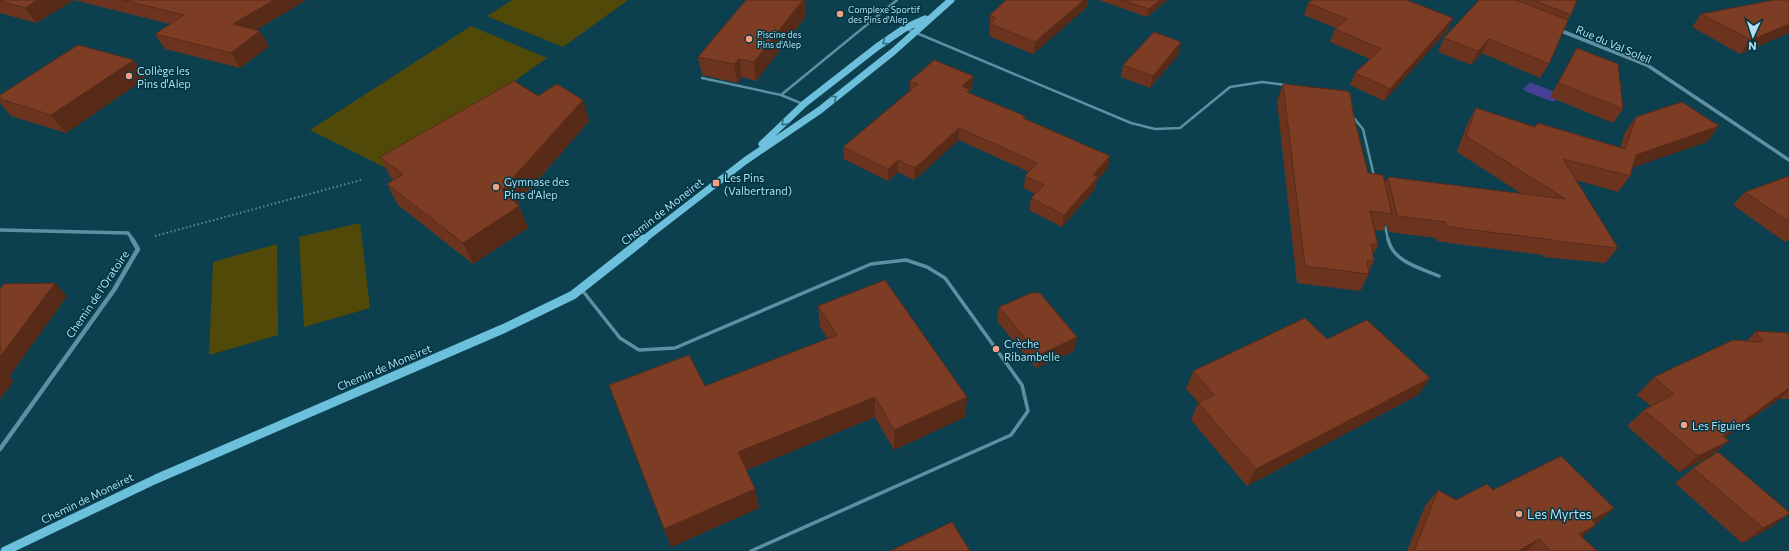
<svg xmlns="http://www.w3.org/2000/svg" width="1789" height="551" font-family="Commissioner,sans-serif">
  <style>
    .green { fill: #514908 }
    .water { fill: #454094 }
    .lines { fill: none; stroke-linecap: round; stroke-linejoin: round }
    .path { stroke: #5c8b9a; stroke-width: 2; stroke-dasharray: 1.5 2.5; stroke-linecap: butt }
    .service-far1 { stroke: #5d90a1; stroke-width: 2.5 }
    .service { stroke: #5d90a1; stroke-width: 3.5 }
    .minor-far1 { stroke: #5d90a1; stroke-width: 3.5 }
    .minor { stroke: #5d90a1; stroke-width: 4.5 }
    .secondary-far1 { stroke: #6cc0dc; stroke-width: 7 }
    .secondary { stroke: #6cc0dc; stroke-width: 9 }
    .wall { fill: #6c341f }
    .shaded-wall { fill: #582b19 }
    .building { fill: #7d3d24; stroke: #582b19 }
    .oneway { stroke: #2b6d81 }
    .poi-dot { fill: #f2a080; stroke: #003544; stroke-width: 1.5 }
    .labels { text-anchor: middle; dominant-baseline: central; stroke-width: 3; stroke-linejoin: round; paint-order: stroke }
    .far-poi-label { font-size: 9px; fill: #b5dfee; stroke: #003544; text-anchor: start }
    .street-label { font-size: 11px; fill: #b5dfee; stroke: #003544 }
    .poi-label { font-size: 11px; fill: #b5dfee; stroke: #003544; text-anchor: start }
    .near-poi-label { font-size: 13px; fill: #b5dfee; stroke: #003544; text-anchor: start }
  </style>
  <rect width="100%" height="100%" fill="#0c404f"/>
  <!-- green -->
  <path class="green" d="M512,0h116l-65,47 -76,-31z
    M471,26l76,32 -157,112 -80,-40z
    M360,223l10,85 -66,19 -5,-90z
    M277,244l1,91 -69,20 4,-93z"/>
  <!-- water -->
  <path class="water" d="M1530,82l30,12v7l-5,-1 -2,2 -28,-11 -2,-2z"/>
  <g class="lines">
    <!-- path -->
    <path class="path" d="M155,236l206,-56"/>
    <!-- service-far1 -->
    <path class="service-far1" d="M907,29l224,94 24,6 25,-1 50,-41 32,-5 24,3
      M702,78l79,17 22,9
      M781,95l116,-95
      M1353,117l10,12 11,47
      M1385,225l3,15"/>
    <!-- service -->
    <path class="service" d="M1388,239c5,23 32,29 51,37
      M582,290l38,48 19,12 36,-2 196,-84 35,-4 21,7 18,11 77,107 6,26 -17,24 -260,116"/>
    <!-- minor-far1 -->
    <path class="minor-far1" d="M1559,30l88,35 142,95
      M0,230l128,3 5,7"/>
    <!-- minor -->
    <path class="minor" d="M0,449l114,-159 24,-41 -6,-10"/>
    <!-- secondary-far1 -->
    <path class="secondary-far1" d="M762,144l42,-40 73,-57 28,-19 20,-9
      M643,240l102,-79 75,-51 74,-59 57,-51"/>
    <!-- secondary -->
    <path class="secondary" d="M5,551l151,-72 349,-151 68,-33 71,-56"/>
  </g>
  <!-- wall -->
  <path class="wall" d="M0,0h306l-50,30 13,16 -29,22 -75,-19 -10,-15 15,-10 -96,-24 -38,23 -36,-10z
    M1006,0h82l-1,7 -54,47 -44,-18 1,-21z
    M1099,0h68l-20,17z
    M1479,0h98l-9,20 -19,44 -9,14 -58,-25 -11,12 -33,-13 6,-14z
    M1308,3l145,15 -6,13 -63,70 -34,-16 5,-12 15,-14 -40,-17 5,-13 1,-1 -32,-13z
    M1701,14l88,19 -49,21 -48,-27z
    M806,16l-50,65 -14,-4 -5,6 -35,-8 -4,-18z
    M1577,48l46,61 -10,14 -63,-26 19,-35z
    M1178,55l-28,33 -29,-11 2,-12z
    M973,76l-1,12 -2,2v3l54,26 84,49 -11,12 -2,9 -33,38 -33,-17 2,-12 4,-4 -11,-6 1,-12 4,-4 -70,-32 -45,40 -16,-8 -10,9 -44,-22 -1,-12 67,-55v-11z
    M146,78l-80,55 -55,-17 -11,-13v-8z
    M1283,84l71,34 14,55 17,10 3,-6 134,17 -65,-42 10,-28 9,-16 59,19 85,21 5,-16 11,-15 83,9 -12,16 -74,25 -3,9 -12,16 -42,-12 42,68 -13,15 -62,-6v-2l-87,-11 -19,-3 -1,-3 -47,-6 -2,-8 -4,7 -9,-1 4,15 -5,9 1,7 -5,10v3l-9,17 -63,-8 -20,-182z
    M538,96l51,25 -72,83 2,2 9,22 -55,36 -75,-59 -11,-21 6,-4 -2,-2 -11,-21z
    M1789,176v64l-4,2 -52,-37 12,-13z
    M818,306l149,91 -2,20 -71,33 -19,-33 -129,53 9,19 4,19 -88,39 -54,-141 88,-20 123,-47 -8,-12z
    M999,307l75,44 -38,17 -39,-47z
    M1756,331l33,2v66h-10l-54,38 -16,20 80,57 -19,14 -28,15 -67,-60 18,-15 16,-11 -30,15 -52,-46 17,-16 7,-4 -14,-11 17,-18 93,-36z
    M1327,339l103,39 -12,17 -171,91 -56,-66 7,-17h1l-13,-14 7,-18z
    M1438,490l18,10 37,-10 121,18 -18,16 -14,13 15,14h-190l18,-45z"/>
  <!-- shaded-wall -->
  <path class="shaded-wall" d="M38,0h36l-38,23 -11,-15z
    M274,0h32l-65,39 -8,-15z
    M803,0h2l1,16 -50,65 -2,-19z
    M1084,0h4l-1,7 -54,47 2,-12z
    M1160,0h7l-20,17 2,-8z
    M1453,18l-6,13 -63,70 6,-12z
    M1789,24v9l-49,21 11,-14z
    M260,31l9,15 -29,22 -9,-15z
    M1489,39l-7,14 -11,12 7,-14z
    M1181,42l-3,13 -28,33 3,-12z
    M739,59l3,18 -5,6 -3,-19z
    M134,60l12,18 -80,55 -15,-18z
    M973,76l-1,12 -2,2 -1,12 -7,-16z
    M583,100l6,21 -79,90 -8,-21z
    M1719,126l-12,16 -82,28 11,-15z
    M959,128v12l-45,40 1,-12z
    M1110,156l-2,12 -11,12 -2,9 -33,38 2,-12 29,-40z
    M898,160v12l-10,9v-12z
    M519,206l9,22 -55,36 -10,-21z
    M55,283l12,13 -58,81 5,4 -14,18v-42z
    M1077,337l-3,14 -38,17 3,-13z
    M1430,378l-12,17 -171,91 9,-17z
    M1789,388v2l-10,9 -75,54 19,-17z
    M875,397v20l-133,55 -4,-20z
    M967,397l-2,20 -71,33v-20z
    M1729,441l-20,16 -30,15 19,-16z
    M755,489l4,19 -88,39 -7,-18z
    M1614,508l-17,15 -22,12 17,-15z
    M1789,514l-19,14 -28,15 21,-15z
    M1596,525l-16,14 -1,-5z
    M1539,539l-12,12h-9z"/>
  <!-- building -->
  <path class="building" d="M0,0h38l-13,8 -25,-7z
    M123,0h151l-41,24 27,7 -29,22 -76,-19 29,-19z
    M746,0h57l-49,62 -15,-3 -5,5 -36,-7z
    M1006,0h78l-49,42 -45,-18 6,-6 -6,-3z
    M1121,0h39l-11,9z
    M1312,0h95l46,18 -63,71 -35,-16 26,-24 -46,-20 12,-10 -39,-16z
    M1479,0h37l52,20 -19,44 -60,-25 -11,12 -34,-13z
    M1533,0h44l-6,15z
    M1774,0h15v24l-38,16 -50,-26z
    M1154,32l27,10 -28,34 -30,-11z
    M78,45l56,15 -83,55 -51,-16v-4z
    M1577,48l41,16 5,45 -65,-26z
    M934,60l39,16 -11,10 8,4 -3,2 58,24 -2,2 87,38 -17,19 5,2 -34,38 -33,-17 13,-13 -19,-9 12,-13 -78,-35 -44,40 -17,-8 -10,9 -45,-22 75,-63 -8,-3z
    M514,81l24,15 19,-12 26,16 -81,90 17,16 -56,37 -76,-59 16,-10 -23,-17z
    M1283,84l64,7 3,2 4,25 14,55 15,2 9,39 -22,-3 8,34 -7,-1 3,17 -7,-1 2,14 -64,-8z
    M1682,102l37,24 -83,29 -6,21 -67,-17 55,89 -64,-7v-1l-89,-11 -19,-3 -1,-4 -48,-6 -9,-39 177,22 -99,-63 10,-28 59,19 3,-4 87,26 11,-32z
    M1789,176v46l-44,-30z
    M885,280l82,117 -73,33 -19,-33 -137,55 17,37 -91,40 -55,-144 80,-30 16,31 132,-51 -19,-29z
    M55,283l-55,74v-68l4,-5z
    M1031,293h9l37,44 -38,18 -40,-48z
    M1305,318l22,21 40,-19 63,58 -174,91 -58,-66 16,-8 -21,-24z
    M1756,331l33,2v55l-66,48 6,5 -31,15 -54,-46 30,-16 -20,-17 79,-37 30,2z
    M1718,452l71,60v2l-26,14 -70,-60z
    M1561,456l53,52 -22,12 4,5 -17,9 18,17h-46l-12,-12 -21,12h-104l24,-61 18,10 31,-16 6,6z
    M952,522l18,29h-80z"/>
  <!-- one-way arrows -->
  <defs><path id="oneway-chevron" d="M-2-3.5L2.5 0L-2 3.5" fill="none" stroke-width="1.6" stroke-linecap="round" stroke-linejoin="round"/></defs>
  <g class="oneway">
    <use href="#oneway-chevron" transform="translate(885 42) rotate(147)"/>
    <use href="#oneway-chevron" transform="translate(834 98) rotate(-39)"/>
    <use href="#oneway-chevron" transform="translate(784 123) rotate(136)"/>
  </g>
  <!-- markers -->
  <g class="poi-dot">
    <circle cx="840" cy="14" r="4"/>
    <circle cx="749" cy="39" r="4"/>
    <circle cx="129" cy="76" r="4"/>
    <rect x="712" y="179" width="8" height="8" rx="2"/>
    <circle cx="496" cy="187" r="4"/>
    <circle cx="996" cy="349" r="4"/>
    <circle cx="1684" cy="425" r="4"/>
    <circle cx="1519" cy="514" r="4"/>
  </g>
  <g class="labels">
    <!-- far-poi labels -->
    <g class="far-poi-label">
      <text x="848" y="9">Complexe Sportif<tspan x="848" dy="10">des Pins d'Alep</tspan></text>
      <text x="757" y="34">Piscine des<tspan x="757" dy="10">Pins d'Alep</tspan></text>
    </g>
    <!-- street labels -->
    <g class="street-label">
      <text transform="translate(1614 44) rotate(23)">Rue du Val Soleil</text>
      <text transform="translate(662 211) rotate(-38)">Chemin de Moneiret</text>
      <text transform="translate(97 294) rotate(-56)">Chemin de l'Oratoire</text>
      <text transform="translate(384 367) rotate(-23)">Chemin de Moneiret</text>
      <text transform="translate(87 498) rotate(-26)">Chemin de Moneiret</text>
    </g>
    <!-- poi labels -->
    <g class="poi-label">
      <text x="137" y="70">Collège les<tspan x="137" dy="13">Pins d'Alep</tspan></text>
      <text x="724" y="177">Les Pins<tspan x="724" dy="13">(Valbertrand)</tspan></text>
      <text x="504" y="181">Gymnase des<tspan x="504" dy="13">Pins d'Alep</tspan></text>
      <text x="1004" y="343">Crèche<tspan x="1004" dy="13">Ribambelle</tspan></text>
      <text x="1692" y="425">Les Figuiers</text>
    </g>
    <!-- near-poi labels -->
    <g class="near-poi-label">
      <text x="1527" y="514">Les Myrtes</text>
    </g>
  </g>
  <!-- north arrow -->
  <g transform="translate(1753 36) rotate(183)" stroke="#003544" stroke-width="3" paint-order="stroke">
  <path d="M0-3L7 15L0 10L-7 15Z" fill="#b5dfee"/>
  <text y="-6" font-size="11" font-weight="bold" text-anchor="middle" fill="#b5dfee">N</text>
  </g>
</svg>
